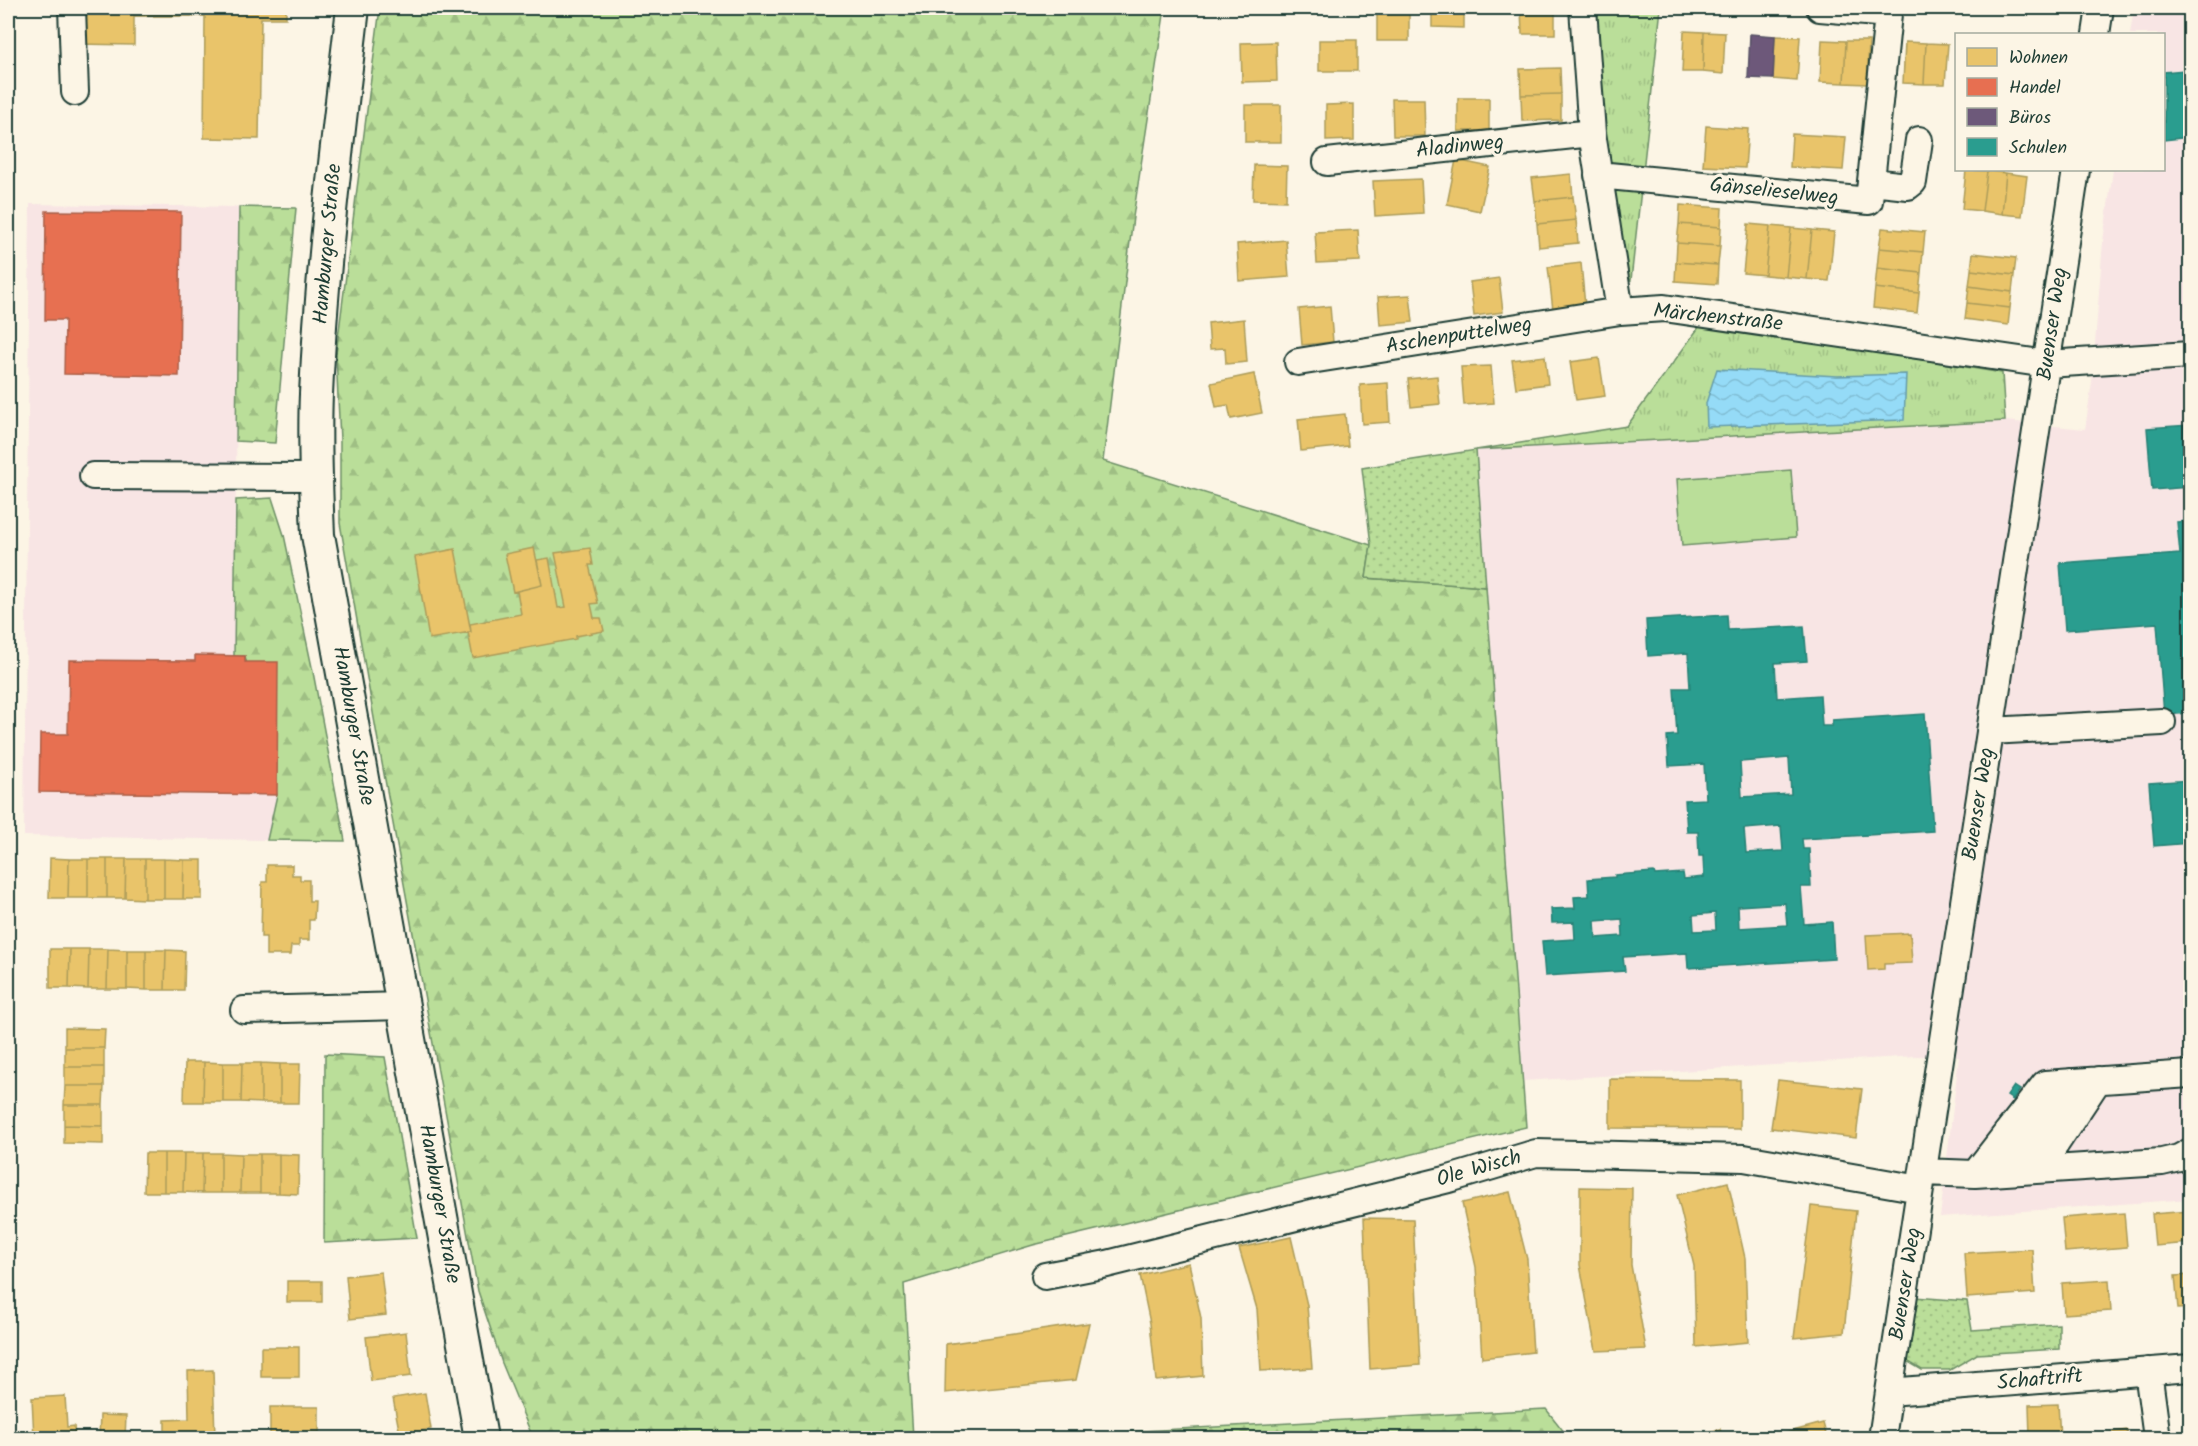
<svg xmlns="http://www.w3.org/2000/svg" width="2198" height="1446" font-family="Kalam,sans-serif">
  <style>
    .built { fill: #f8e5e4 }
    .grass { fill: url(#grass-tufts); stroke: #6c8e66; stroke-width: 1.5 }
    .forest { fill: url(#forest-firs); stroke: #6c8e66; stroke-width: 1.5 }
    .park { fill: url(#park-dots); stroke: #6c8e66; stroke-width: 1.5 }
    .garden { fill: #bade99; stroke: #6c8e66; stroke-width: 1.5 }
    .water { fill: url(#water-waves); stroke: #669ca9; stroke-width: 1.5 }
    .homes { fill: #e9c46a; stroke: #ac9c5a; stroke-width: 1.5 }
    .shops { fill: #e76f51; stroke: #ab6048; stroke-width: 1.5 }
    .offices { fill: #6d597a; stroke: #565165; stroke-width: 1.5 }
    .schools { fill: #2a9d8f; stroke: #278074; stroke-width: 1.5; fill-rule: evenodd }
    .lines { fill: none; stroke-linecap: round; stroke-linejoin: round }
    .minor-casing { stroke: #1f3d34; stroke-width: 30 }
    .major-casing { stroke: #1f3d34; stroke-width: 36 }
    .minor { stroke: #fcf5e5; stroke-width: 26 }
    .major { stroke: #fcf5e5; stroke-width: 32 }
    .labels { text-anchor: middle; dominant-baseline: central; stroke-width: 6; stroke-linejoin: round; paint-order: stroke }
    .street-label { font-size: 21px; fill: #1f3d34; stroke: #fcf5e5 }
  </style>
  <defs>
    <pattern id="grass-tufts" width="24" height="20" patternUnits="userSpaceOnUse" patternTransform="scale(1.5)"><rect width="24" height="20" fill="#bade99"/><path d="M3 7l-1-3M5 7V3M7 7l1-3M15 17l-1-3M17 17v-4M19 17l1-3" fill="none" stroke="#9fbf84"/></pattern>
    <pattern id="forest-firs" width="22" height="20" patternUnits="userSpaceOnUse" patternTransform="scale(1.5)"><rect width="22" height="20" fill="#bade99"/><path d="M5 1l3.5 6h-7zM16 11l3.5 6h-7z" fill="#9fbf84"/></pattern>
    <pattern id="park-dots" width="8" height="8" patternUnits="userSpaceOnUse" patternTransform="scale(1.5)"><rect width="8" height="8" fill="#bade99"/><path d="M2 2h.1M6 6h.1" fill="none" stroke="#9fbf84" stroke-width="1.8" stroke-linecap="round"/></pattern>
    <pattern id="water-waves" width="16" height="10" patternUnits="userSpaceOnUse" patternTransform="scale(1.5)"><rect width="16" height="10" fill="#95dbf7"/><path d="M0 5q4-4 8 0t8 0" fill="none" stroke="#80bdd4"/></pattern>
  </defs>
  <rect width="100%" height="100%" fill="#fcf5e5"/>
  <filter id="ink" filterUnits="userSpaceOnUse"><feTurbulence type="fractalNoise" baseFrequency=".0167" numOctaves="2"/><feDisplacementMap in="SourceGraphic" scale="12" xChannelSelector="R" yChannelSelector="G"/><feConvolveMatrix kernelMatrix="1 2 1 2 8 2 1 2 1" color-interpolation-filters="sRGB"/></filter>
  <g filter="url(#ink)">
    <!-- built -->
    <path class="built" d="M2134,8h56v1191l-250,18 19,-160 -44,-1 -392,25 -47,-631 529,-29 80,8 7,-47 11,-141 10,-71h51v-136h-34z
      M30,204l209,3 -5,448 11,1 32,139 -10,45 -243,-4z"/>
    <!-- grass -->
    <path class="grass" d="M1583,8h78l-30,272 -15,3z
      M1702,323l300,50 3,48 -529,29 151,-24z"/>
    <!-- forest -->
    <path class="forest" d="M380,8h785l-32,209 -30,244 268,84 -5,33 120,9 40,540 -493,118 -129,39 9,154h-380l-31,-75 -24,-72 -100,-550 -38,-218v-83l-4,-86z
      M239,207l57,1 -21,235 -39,-2z
      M272,498l12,37 29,137 32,169 -78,-1 10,-45 -32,-139h-11l2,-156z
      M325,1054l60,3 32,181 -93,5z
      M1546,1409l19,24 -81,5h-470z"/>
    <!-- park -->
    <path class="park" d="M1476,450l10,137 -120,-9 5,-33 -9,-77z
      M1914,1297l53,4 5,29 87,-6v25l-82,5 -27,16h-28l-15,-9z"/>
    <!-- garden -->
    <path class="garden" d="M1791,470l5,67 -114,9 -5,-67z"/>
    <!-- water -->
    <path class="water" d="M1717,369l120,7 69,-2 -2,46 -197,7 -1,-24z"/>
    <!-- homes -->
    <path class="homes" d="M77,8h209v10h-25l-2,121 -55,-1 1,-122h-71v29l-57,-1z
      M1251,8h38v5h-38z
      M1377,8h32v33h-32z
      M1432,8h32v20l-32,-1z
      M1521,8h34v26h-33z
      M1684,31l20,1 -1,40h-21z
      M1704,32l21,1 -2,41 -20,-2z
      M1775,36l25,1 -3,44 -24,-2z
      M1319,40h38v31h-38z
      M1822,40l24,1 -2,42 -24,-1z
      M1846,41h23l-2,43 -23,-1z
      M1276,42l1,39 -35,1 -1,-39z
      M1905,42l21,1 -2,41 -21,-1z
      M1926,43l22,1 -3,40h-21z
      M1560,68l1,26 -40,1 -1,-26z
      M1561,94v26l-39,1 -1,-26z
      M1458,98h31v33h-31z
      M1392,99h32l1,37h-32z
      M1354,104v36l-28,1v-36z
      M1245,105h36v37h-36z
      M1706,126l42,3 -3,39 -42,-2z
      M1792,134l54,3 -3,33 -53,-3z
      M1456,160l34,7 -10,44 -33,-7z
      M1254,165l33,1 -1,35 -33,-1z
      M1966,170l21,1 -5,40 -20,-2z
      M1987,171l19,2 -4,41 -20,-3z
      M2006,173l21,3 -5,40 -20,-2z
      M1571,174l2,23 -38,4 -3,-23z
      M1421,179l2,34 -48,3 -2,-35z
      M1573,197l3,23 -39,4 -2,-23z
      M1680,205l42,3 -1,19 -42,-3z
      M1576,220l2,23 -39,4 -2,-23z
      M1679,224l42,3 -1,19 -43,-3z
      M1748,224l22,2 -5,49 -22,-2z
      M1770,226l21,2 -5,49 -21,-2z
      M1791,228l21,2 -5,49 -21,-2z
      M1882,228l43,4 -2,20 -44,-4z
      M1358,230l2,31 -43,2 -2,-31z
      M1812,230l22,2 -5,49 -22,-2z
      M1286,240l3,37 -50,4 -2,-37z
      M1677,243l43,3 -2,19 -42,-3z
      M1879,248l44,4 -2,21 -44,-5z
      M1973,253l43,5 -2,17 -43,-5z
      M1676,262l42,3 -1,19 -42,-3z
      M1581,263l4,43 -32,4 -5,-43z
      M1877,268l44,5 -2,20 -44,-5z
      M1971,270l43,5 -2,17 -43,-6z
      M1499,278l4,34 -29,4 -4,-34z
      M1969,286l43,6 -2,16 -43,-5z
      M1875,288l44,5 -2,20 -44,-5z
      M1410,295l3,27 -33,3 -2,-28z
      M1967,303l43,5 -2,17 -43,-6z
      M1330,306l3,36 -31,3 -3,-36z
      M1244,319l3,43 -21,2 -1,-16 -15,1 -2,-26z
      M1545,356l3,28 -32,4 -4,-28z
      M1599,358l6,38 -29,4 -6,-38z
      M1491,366l3,37 -30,2 -3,-38z
      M1254,374l8,39 -31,6 -3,-14 -12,2 -5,-24z
      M1437,376l3,28 -29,3 -3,-28z
      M1388,383l2,39 -28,2 -2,-39z
      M1345,414l3,32 -47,5 -3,-32z
      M534,548l8,37 -29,7 -8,-38z
      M590,548l3,17h-4l9,38 -7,1 3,14h7l3,13 -28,5v3l-103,19 -5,-26h3l-1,-8 51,-10 -4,-23 25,-6 -5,-25 12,-2 9,50 8,-1 -11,-54z
      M455,549l16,83 -42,7 -14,-82z
      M50,858l19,1 -1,39h-19z
      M69,859h19v39h-20z
      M88,859h19v39h-19z
      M107,859h19l-1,39h-18z
      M126,859h19v40l-20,-1z
      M145,859h19v40h-19z
      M164,859l20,1 -1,39h-19z
      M184,860h18v39h-19z
      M267,865h25v10h8v5h9v21h6l-1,19h-5v20h-10v6h-8l-1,9h-24v-18h-5l1,-55h5z
      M1910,933l2,30 -28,1v5l-16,1 -2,-35z
      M50,949h20l-1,39h-19z
      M70,949h19l-1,40 -19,-1z
      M89,949h19l-1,40h-19z
      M108,949l19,1v39h-20z
      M127,950h19v40l-19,-1z
      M146,950h20l-1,40h-19z
      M166,950l19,1 -1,39h-19z
      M65,1028l40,1 -1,19h-39z
      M65,1048h39v19h-39z
      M185,1062h19l-1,40h-19z
      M204,1062l19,1v39h-20z
      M223,1063h19l-1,39h-18z
      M242,1063h19v40l-20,-1z
      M261,1063l19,1v39h-19z
      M280,1064h20l-1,39h-19z
      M65,1067h39v19h-39z
      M1610,1079l130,1v49l-130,-1z
      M1778,1080l84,9 -6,49 -85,-10z
      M65,1086h39l-1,19h-39z
      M64,1105h39v21l-39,-1z
      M64,1125l39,1v18l-39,-1z
      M145,1153h19v39h-20z
      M164,1153h20l-1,39h-19z
      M184,1153h19l-1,40 -19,-1z
      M203,1153h18v40h-19z
      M221,1153l20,1 -1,39h-19z
      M241,1154h19v39h-20z
      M260,1154h19v39h-19z
      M279,1154l20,1 -1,39 -19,-1z
      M1728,1182l17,76 3,84 -52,5 -2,-81 -17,-71z
      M1580,1187l52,1 -1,77 15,84 -50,2 -16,-86z
      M1510,1192l17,67 6,93 -51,6 -6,-91 -14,-64z
      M1811,1206l45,5 -12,122 -50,5z
      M2190,1211v32l-35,3 -3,-32z
      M2124,1213l3,34 -62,5 -3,-34z
      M1364,1218l49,1 7,146 -50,4z
      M1291,1237l16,68 5,63 -51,3 -4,-62 -18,-61z
      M2032,1249l3,44 -68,5 -3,-45z
      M1189,1263l12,55 2,58 -47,5 -6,-58 -10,-48z
      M381,1272l5,43 -36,4 -4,-43z
      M2190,1275v33l-12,1 -3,-33z
      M2109,1280l2,31 -47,3 -2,-31z
      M287,1281h35v21h-35z
      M1089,1323l-13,57 -131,13 1,-49z
      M406,1332l5,44 -40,5 -5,-44z
      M261,1347h38v30h-38z
      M213,1370l2,68h-50v-18l24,-1 -1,-48z
      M425,1393l6,36 -31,6 -7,-37z
      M65,1396l2,31 7,-1 1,12h-41l-2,-40z
      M2058,1404l2,34h-30l-1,-33z
      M270,1407h49v26h-18v5h-31z
      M100,1415l26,1 -1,22h-26z
      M1823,1423l4,15h-53v-2z
      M1720,1429l3,9h-34z
      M2127,1430l1,8h-45l-1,-2z
      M1919,1434l28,4h-29z"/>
    <!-- shops -->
    <path class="shops" d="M46,211l135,1 -2,164 -115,-2 1,-54h-20z
      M195,655l50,1v6h33l-1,133 -238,-3 1,-58h28l1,-74 126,1z"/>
    <!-- offices -->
    <path class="offices" d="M1750,34l25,2 -2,43 -25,-1z"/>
    <!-- schools -->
    <path class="schools" d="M2184,70l6,67 -26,3v-68z
      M2190,425v62l-38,3 -5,-62z
      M2190,521v192l-26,2 -7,-92 -92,7 -5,-67 120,-9 -3,-32z
      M1727,615l1,15 76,-4 3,35 -32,2 2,35 43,-3 2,31h10v-6l93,-6 8,117 -131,8 1,10h6l2,38h-10l3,37 28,-2 2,37 -146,9 -1,-15 -64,4 2,14 -80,5 -3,-35 33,-2 -1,-17 -22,1 -1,-14 24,-1 -1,-11 15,-1 -1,-17 27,-2v-2l39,-3 1,3 28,-2 1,6 20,-2 -1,-21h-4l-1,-24h-11l-2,-32 21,-1 -2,-35 -35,2 -2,-30 10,-1 -3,-47h16l-2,-35 -40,3 -2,-36zM1789,758l2,36 -49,3 -2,-35zM1781,826l2,25 -37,2 -2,-24zM1785,903l2,22 -48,3 -1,-22zM1715,913l1,17 -22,1 -1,-16zM1622,919l1,17 -27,2 -1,-17z
      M2190,780v63l-36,3 -5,-63z
      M2014,1086l6,4 -7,10 -6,-4z"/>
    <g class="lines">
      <defs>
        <path id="minor" d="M72,8l3,84
          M1583,8l9,125 28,178
          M2096,34l4,-26
          M1327,162l265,-29
          M1598,175l271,26 19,-187 -68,-6
          M1871,182l37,4 5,-4 6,-42
          M1298,362l322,-51 44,-3 383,56 143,-9
          M93,476l222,1
          M1990,731l172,-9
          M244,1010l160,-4
          M2039,1169l59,-89
          M1923,1172l52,2 187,-12 17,-4 11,-6
          M2006,1172l64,-90
          M1975,1174l70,-90 145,-10
          M1045,1276l62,-12 342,-85 87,-26 208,5 176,31
          M2148,1371l9,67
          M1889,1392l301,-24
          M1882,1438l194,-1268"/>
        <path id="major" d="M353,8c-15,128 -31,256 -37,386 -2,47 0,94 2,141l163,903"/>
      </defs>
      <!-- minor casing -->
      <use href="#minor" class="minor-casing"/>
      <!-- major casing -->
      <use href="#major" class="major-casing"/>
      <!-- minor -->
      <use href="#minor" class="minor"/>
      <!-- major -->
      <use href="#major" class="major"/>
    </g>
  </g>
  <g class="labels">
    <!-- street labels -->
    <g class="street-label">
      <text transform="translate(1460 147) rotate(-6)">Aladinweg</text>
      <text transform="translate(1774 192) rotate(6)">Gänselieselweg</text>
      <text transform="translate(328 244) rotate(-85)">Hamburger Straße</text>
      <text transform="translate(1718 318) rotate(6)">Märchenstraße</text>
      <text transform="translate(2053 324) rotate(-82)">Buenser Weg</text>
      <text transform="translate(1459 336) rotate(-9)">Aschenputtelweg</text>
      <text transform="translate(353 726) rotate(80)">Hamburger Straße</text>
      <text transform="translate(1979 804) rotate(-81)">Buenser Weg</text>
      <text transform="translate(1479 1169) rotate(-16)">Ole Wisch</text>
      <text transform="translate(439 1204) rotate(80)">Hamburger Straße</text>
      <text transform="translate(1906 1284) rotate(-81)">Buenser Weg</text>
      <text transform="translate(2040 1380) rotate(-5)">Schaftrift</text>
    </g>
  </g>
  <!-- margin -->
  <rect width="2198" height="1446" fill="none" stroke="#fcf5e5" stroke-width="30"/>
  <rect x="15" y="15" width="2168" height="1416" fill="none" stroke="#1f3d34" stroke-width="2" filter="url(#ink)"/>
  <!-- legend -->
  <rect x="1955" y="33" width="210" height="138" fill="#fcf5e5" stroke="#a4ab9e" stroke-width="1.5"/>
  <rect x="1967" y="48" width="30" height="18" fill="#e9c46a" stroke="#a4ab9e" stroke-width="1.5"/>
  <text x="2009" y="63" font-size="18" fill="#1f3d34">Wohnen</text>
  <rect x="1967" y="78" width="30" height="18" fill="#e76f51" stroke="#a4ab9e" stroke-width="1.5"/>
  <text x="2009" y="93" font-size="18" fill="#1f3d34">Handel</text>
  <rect x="1967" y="108" width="30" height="18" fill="#6d597a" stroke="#a4ab9e" stroke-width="1.5"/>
  <text x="2009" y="123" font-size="18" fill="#1f3d34">Büros</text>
  <rect x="1967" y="138" width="30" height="18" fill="#2a9d8f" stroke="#a4ab9e" stroke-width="1.5"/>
  <text x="2009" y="153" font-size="18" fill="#1f3d34">Schulen</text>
</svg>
